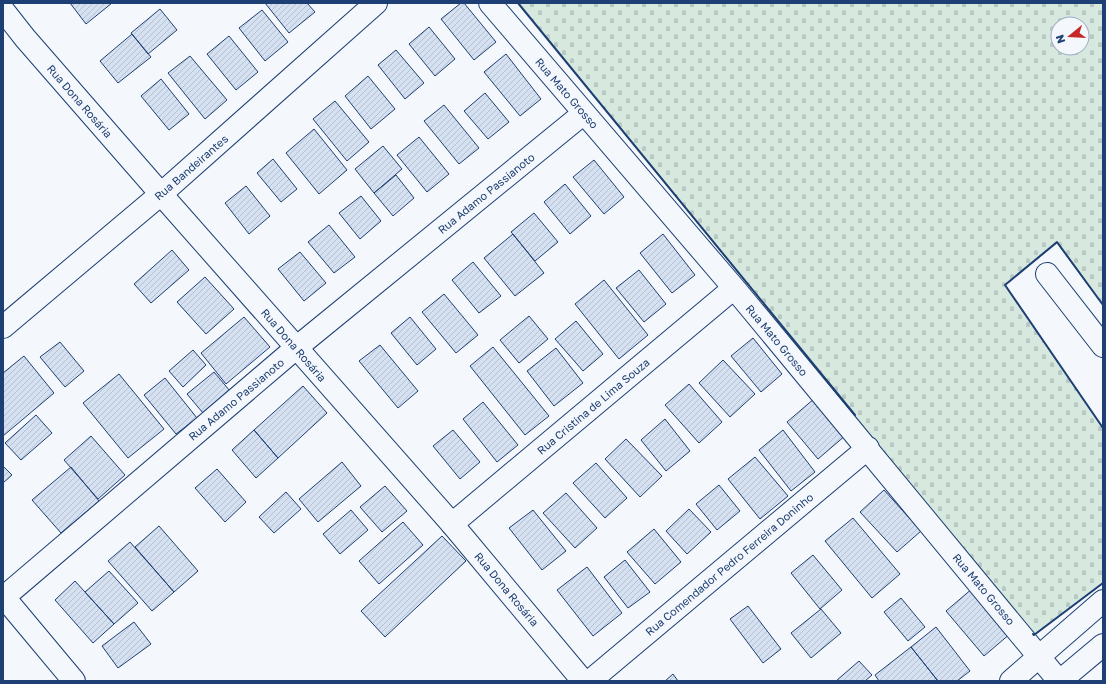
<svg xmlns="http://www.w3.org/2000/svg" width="1106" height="684" font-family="'Golos Text',sans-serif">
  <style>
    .cemetery { fill: url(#cemetery-stones); stroke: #687fa3; fill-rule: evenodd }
    .building { fill: url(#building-hatch); stroke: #1d3f73 }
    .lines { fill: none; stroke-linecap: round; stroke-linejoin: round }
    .minor-casing { stroke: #1d3f73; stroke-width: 24 }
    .major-casing { stroke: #1d3f73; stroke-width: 24 }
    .minor { stroke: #f4f7fb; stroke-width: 22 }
    .major { stroke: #f4f7fb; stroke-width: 22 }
    .wall { stroke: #1d3f73; stroke-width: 2 }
    .labels { text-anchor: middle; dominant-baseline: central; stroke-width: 3; stroke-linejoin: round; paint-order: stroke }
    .street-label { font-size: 11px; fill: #1d3f73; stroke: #f4f7fb }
  </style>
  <defs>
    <pattern id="cemetery-stones" width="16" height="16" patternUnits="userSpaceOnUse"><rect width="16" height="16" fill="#d7e8df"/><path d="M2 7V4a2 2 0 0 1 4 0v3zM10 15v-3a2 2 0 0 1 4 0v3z" fill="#b8c8c3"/></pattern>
    <pattern id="building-hatch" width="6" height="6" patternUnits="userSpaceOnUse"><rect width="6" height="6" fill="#d5e0f0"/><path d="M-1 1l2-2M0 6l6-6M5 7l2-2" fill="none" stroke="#b6c1d1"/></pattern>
  </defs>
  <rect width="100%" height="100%" fill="#f4f7fb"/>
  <!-- cemetery -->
  <path class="cemetery" d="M518,3h585v302l-46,-62 -52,42 98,143v155l-69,52zM1058,24h24v24h-24z"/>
  <!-- building -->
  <path class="building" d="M70,3h42l-26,21z
    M265,3h42l8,9 -26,21z
    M461,3h3l32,39 -22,18 -33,-41z
    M160,9l17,21 -29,24 -17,-21z
    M262,10l26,32 -23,19 -26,-33z
    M429,27l26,32 -20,17 -26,-32z
    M132,34l19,23 -33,26 -18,-22z
    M229,36l29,36 -22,18 -29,-36z
    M396,50l28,33 -19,16 -27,-34z
    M506,54l35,45 -21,17 -36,-44z
    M190,56l37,44 -22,19 -37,-46z
    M368,76l27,33 -24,20 -26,-33z
    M161,79l28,35 -20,16 -28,-34z
    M485,93l24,29 -21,17 -24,-28z
    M335,101l34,41 -22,19 -34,-42z
    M444,105l35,43 -20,16 -35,-43z
    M314,129l33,41 -28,24 -33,-41z
    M419,137l30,37 -22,18 -30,-37z
    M383,146l19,23 -28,24 -19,-24z
    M273,159l24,30 -16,13 -24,-29z
    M594,160l30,37 -20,17 -31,-37z
    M396,175l18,23 -21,18 -19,-23z
    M565,184l26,32 -21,18 -26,-32z
    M246,186l24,30 -21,18 -24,-31z
    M361,196l20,25 -21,18 -21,-26z
    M534,213l24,29 -23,19 -24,-29z
    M329,225l26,32 -21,16 -26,-31z
    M513,234l31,39 -29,23 -31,-38z
    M663,234l32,41 -23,18 -32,-40z
    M172,250l17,20 -38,33 -17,-19z
    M300,252l26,31 -22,18 -26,-32z
    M473,262l28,34 -22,17 -27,-33z
    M639,270l27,34 -22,18 -28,-34z
    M205,277l29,32 -28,25 -29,-32z
    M604,280l44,55 -29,24 -44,-55z
    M444,294l34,41 -22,18 -34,-41z
    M529,316l19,23 -29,24 -19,-23z
    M244,317l26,30 -44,37 -25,-31z
    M410,317l26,32 -19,16 -26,-32z
    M576,321l27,33 -20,17 -28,-32z
    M753,338l29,36 -21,18 -30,-36z
    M60,342l24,29 -19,16 -25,-30z
    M380,345l38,46 -20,17 -39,-47z
    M493,347l56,69 -24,19 -55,-69z
    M556,348l27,35 -29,23 -27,-35z
    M193,350l13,15 -23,22 -14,-16z
    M24,356l30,37 -51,43v-63z
    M723,360l32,34 -25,23 -31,-34z
    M214,372l16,19 -27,22 -16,-19z
    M119,374l45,55 -36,29 -45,-55z
    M165,378l32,40 -21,16 -32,-39z
    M689,384l33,38 -23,21 -34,-38z
    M303,386l24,27 -49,45 -24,-28z
    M815,398l31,37 -28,24 -31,-37z
    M483,402l35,43 -21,17 -34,-43z
    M36,415l16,18 -31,27 -16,-17z
    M665,419l25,32 -24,20 -25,-31z
    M254,430l24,28 -22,20 -24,-28z
    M453,430l27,32 -20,17 -27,-33z
    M783,430l32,42 -24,19 -32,-41z
    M91,436l34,39 -27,24 -34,-39z
    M626,439l36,37 -22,21 -35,-38z
    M755,457l33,39 -28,23 -32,-40z
    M342,462l19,24 -43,36 -19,-23z
    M596,463l31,35 -22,20 -32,-35z
    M3,466l9,9 -9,8z
    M71,467l28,34 -38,32 -29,-33z
    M217,469l29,33 -21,20 -30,-34z
    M719,485l21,26 -23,19 -21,-26z
    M385,486l22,25 -25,21 -22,-25z
    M884,490l37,41 -24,21 -37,-40z
    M286,492l15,17 -27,24 -15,-16z
    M566,493l31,35 -22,20 -32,-35z
    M689,509l22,23 -24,22 -21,-23z
    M351,510l17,20 -28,24 -17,-20z
    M533,510l33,41 -24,19 -33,-42z
    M853,518l47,56 -28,24 -47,-57z
    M403,522l20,23 -44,39 -20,-23z
    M159,526l39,45 -24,21 -39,-45z
    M654,529l27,33 -26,22 -28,-32z
    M442,536l24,25 -81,76 -24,-26z
    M130,542l44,50 -22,19 -44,-50z
    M813,555l29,35 -22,19 -29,-36z
    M625,560l25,32 -22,16 -24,-31z
    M587,567l35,46 -29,23 -36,-46z
    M109,571l29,32 -24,21 -29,-32z
    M75,581l39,43 -21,19 -38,-43z
    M973,588l38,45 -27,23 -38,-45z
    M901,598l24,29 -17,14 -24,-29z
    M748,606l33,43 -18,14 -33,-44z
    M821,609l20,24 -30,25 -20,-25z
    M134,622l17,22 -33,24 -16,-22z
    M936,627l34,44 -13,10h-19l-27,-34z
    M911,647l27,34h-59l-4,-6z
    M859,661l13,14 -7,6h-29z
    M673,674l5,7h-13z"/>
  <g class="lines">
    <defs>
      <path id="minor" d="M490,3l244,285 325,393
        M1047,274l56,72
        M3,327l158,-133 215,-191
        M452,524l282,-236
        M3,596l71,85
        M3,598l293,-250 288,-235
        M590,681l278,-233
        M1011,681l92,-80
        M1060,681l43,-36"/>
      <path id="major" d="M3,10l22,28 136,156 291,330 131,157"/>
    </defs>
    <!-- minor casing -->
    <use href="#minor" class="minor-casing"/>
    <!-- major casing -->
    <use href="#major" class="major-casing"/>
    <!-- minor -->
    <use href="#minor" class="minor"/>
    <!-- major -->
    <use href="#major" class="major"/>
    <!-- wall -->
    <path class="wall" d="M518,3l337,412
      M1103,305l-46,-63 -52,43 98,143
      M1033,634l1,1 69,-52"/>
  </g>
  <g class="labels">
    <!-- street labels -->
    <g class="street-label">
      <text transform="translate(567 93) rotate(49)">Rua Mato Grosso</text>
      <text transform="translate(80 101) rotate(49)">Rua Dona Rosária</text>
      <text transform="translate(191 167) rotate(-41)">Rua Bandeirantes</text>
      <text transform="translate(486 193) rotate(-39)">Rua Adamo Passianoto</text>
      <text transform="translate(777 340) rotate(50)">Rua Mato Grosso</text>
      <text transform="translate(294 345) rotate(49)">Rua Dona Rosária</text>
      <text transform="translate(236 399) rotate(-40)">Rua Adamo Passianoto</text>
      <text transform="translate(593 406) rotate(-40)">Rua Cristina de Lima Souza</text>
      <text transform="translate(729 564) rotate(-40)">Rua Comendador Pedro Ferreira Doninho</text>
      <text transform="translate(507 589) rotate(50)">Rua Dona Rosária</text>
      <text transform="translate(984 589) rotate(50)">Rua Mato Grosso</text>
    </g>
  </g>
  <!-- border -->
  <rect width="1106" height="684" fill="none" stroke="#1d3f73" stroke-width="8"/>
  <!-- north arrow -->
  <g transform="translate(1070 36) rotate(252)"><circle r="19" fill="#f4f7fb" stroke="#9eadc5"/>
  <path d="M0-3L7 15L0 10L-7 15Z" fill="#c62828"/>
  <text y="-6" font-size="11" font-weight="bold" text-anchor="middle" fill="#1d3f73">N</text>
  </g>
</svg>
